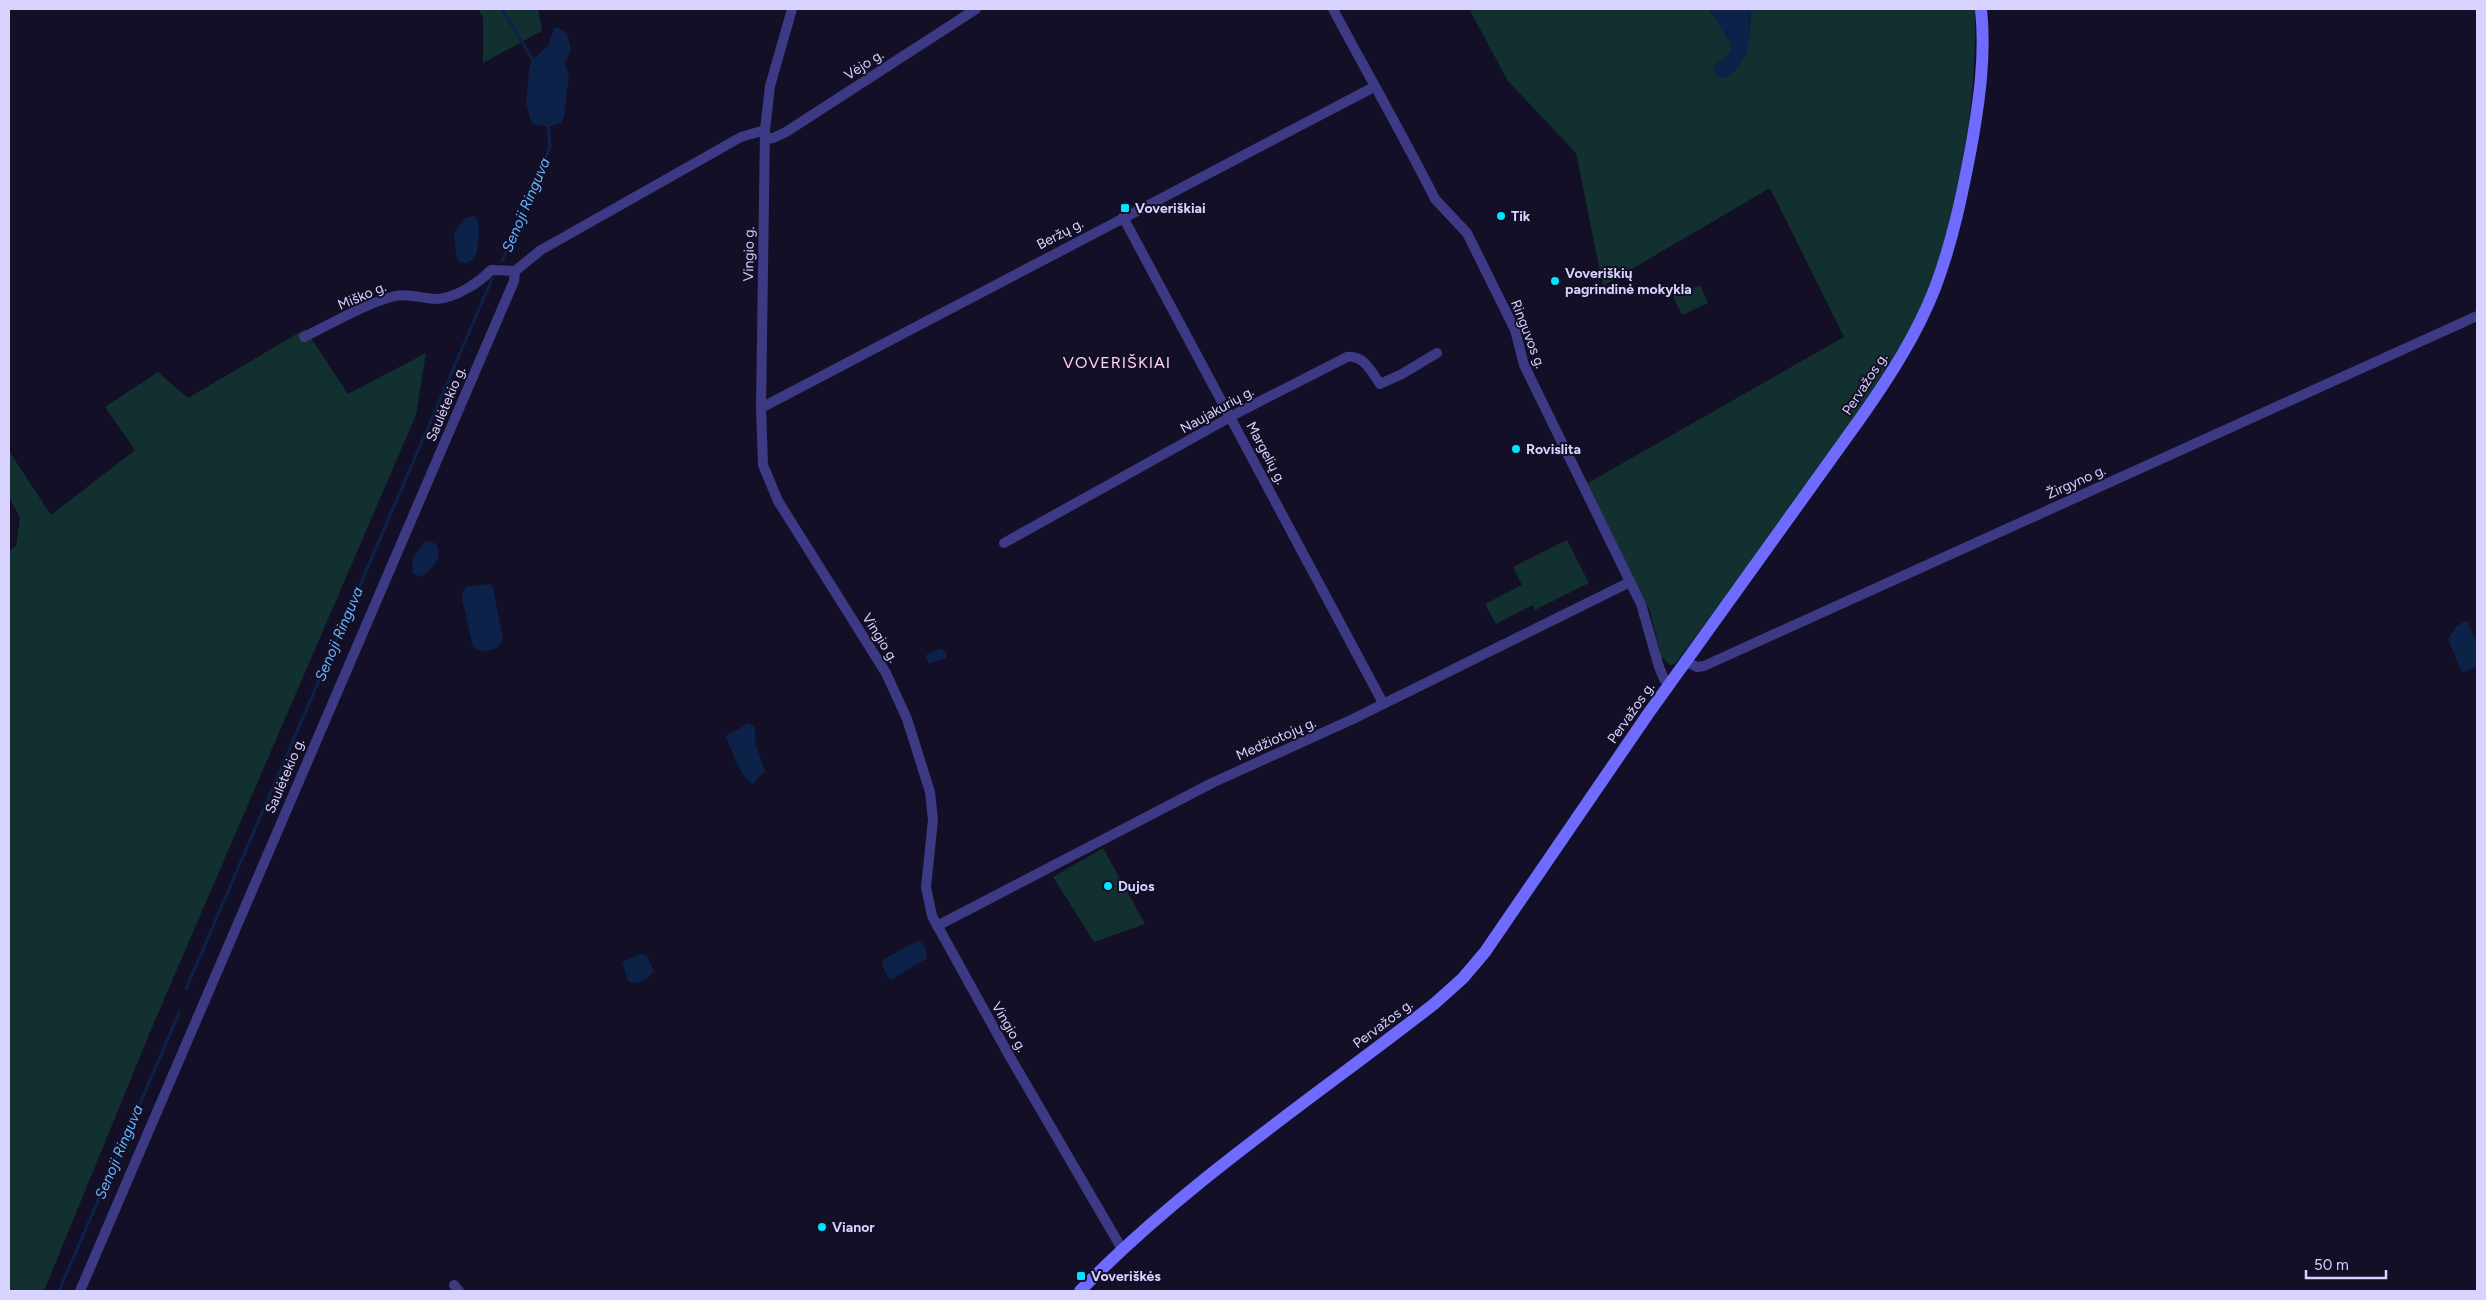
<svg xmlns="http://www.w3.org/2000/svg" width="2486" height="1300" font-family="Figtree,sans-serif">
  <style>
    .green { fill: #12302f }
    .water { fill: #0c2248 }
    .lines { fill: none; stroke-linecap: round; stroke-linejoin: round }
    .stream { stroke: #0c2248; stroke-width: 3 }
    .minor { stroke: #3d3a85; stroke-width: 10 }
    .secondary { stroke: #6f6bff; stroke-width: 12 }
    .poi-dot { fill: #00e5ff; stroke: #130f26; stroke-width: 2 }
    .labels { text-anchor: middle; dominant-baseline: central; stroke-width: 4; stroke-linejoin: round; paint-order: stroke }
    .street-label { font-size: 14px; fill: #d9d4ff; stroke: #130f26 }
    .poi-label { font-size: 14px; font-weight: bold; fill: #d9d4ff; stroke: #130f26; text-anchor: start }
    .water-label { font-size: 15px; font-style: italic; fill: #62b6ff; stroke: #130f26 }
    .quarter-label { font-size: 16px; letter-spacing: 1px; fill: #ffd6f0; stroke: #130f26 }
  </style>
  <rect width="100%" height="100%" fill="#130f26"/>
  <!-- green -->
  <path class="green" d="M478,9h60l4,22 -59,32v-46z
    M1469,9h240l23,36 -1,6 -5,6 -13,10v4l37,-35 1,-27h224c1,72 -6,131 -23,201 -4,17 -6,35 -12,52 -26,71 -70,133 -114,195 -49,70 -100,138 -151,207l-5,1 -9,-9 -11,-45 -64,-127 258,-147 -74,-149 -167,98 -27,-133 -68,-72z
    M1700,285l8,18 -26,12 -9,-18z
    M305,329l43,65 78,-41 -10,62 -263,610 -109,266h-35v-740l7,-5 4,-28 -11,-21v-46l42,64 84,-65 -30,-43 53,-35 30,26z
    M1567,540l22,43 -54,27 -2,-5 -37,19 -11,-20 37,-19 -9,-18z
    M1103,848l42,76 -51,18 -41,-65z"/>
  <!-- water -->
  <path class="water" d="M1709,9h42c-1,24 0,57 -26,69l-10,-3 -2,-8c8,-6 18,-11 19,-22z
    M557,27l10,7 4,15 -6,15 4,12 -5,41 -3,6 -13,4 -16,-3 -6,-21 3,-33 2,-9 17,-15 6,-18z
    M472,216l4,1c6,10 2,30 -1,41l-8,5 -8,-1 -3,-7 -2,-23 10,-13z
    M429,541l7,3c8,14 -4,26 -16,33l-8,-4 1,-15 10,-15z
    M490,584l3,4 10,51 -6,9 -15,4 -9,-5 -11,-48 1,-8 5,-5z
    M2467,620l10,23v24l-12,5 -4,-1 -13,-32 9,-13z
    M942,648l5,6 -1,4 -17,6 -3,-6 1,-4z
    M749,723l6,4v15l10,29 -12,13c-14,-8 -21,-33 -27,-48z
    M917,941l4,1 5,8 1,8 -35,21 -4,-1 -6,-13 2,-6z
    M642,954l5,2 7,15c-6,8 -16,15 -26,10l-6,-19z"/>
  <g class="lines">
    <!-- stream -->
    <path class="stream" d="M502,9l32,53
      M502,261l48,-114 -2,-23
      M186,989l306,-710
      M59,1291l120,-278"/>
    <!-- minor -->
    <path class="minor" d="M792,9l-22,77 -5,44 -4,278 2,57 15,36 108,172 21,46 23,73 3,28 -7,67 6,29 78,141 112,192
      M1333,9c34,64 70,126 102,190l32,34 48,97 9,35 117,239 18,63 5,12 5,5
      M765,139l8,-1 13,-6 190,-123
      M1123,217l260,486
      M515,271l26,-21 200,-113 24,-7
      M304,337c29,-14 60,-33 91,-41 13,-3 29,3 42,3 18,-1 42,-16 54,-29l24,1
      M761,408l613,-321
      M1004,543l239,-133 104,-53c17,-2 24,14 33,27l22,-10 35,-21
      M1685,661l12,6 7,-1 773,-350
      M937,926l275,-143 141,-64 277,-137
      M454,1285l5,6
      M80,1291l434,-1010 1,-10"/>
    <!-- secondary -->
    <path class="secondary" d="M1080,1291c106,-109 235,-194 354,-287l29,-26 22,-26 163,-238 214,-298c28,-40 55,-82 73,-128 17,-45 27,-92 36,-140 8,-45 15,-93 10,-139"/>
  </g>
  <!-- markers -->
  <g class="poi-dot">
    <rect x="1120" y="203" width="10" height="10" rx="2.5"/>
    <circle cx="1501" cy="216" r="5"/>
    <circle cx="1555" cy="281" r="5"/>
    <circle cx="1516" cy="449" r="5"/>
    <circle cx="1108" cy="886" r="5"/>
    <circle cx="822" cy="1227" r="5"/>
    <rect x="1076" y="1271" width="10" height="10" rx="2.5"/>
  </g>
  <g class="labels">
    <!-- street labels -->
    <g class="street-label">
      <text transform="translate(864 65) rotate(-33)">Vėjo g.</text>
      <text transform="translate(1060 234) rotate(-28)">Beržų g.</text>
      <text transform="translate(749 254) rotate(-89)">Vingio g.</text>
      <text transform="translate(362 296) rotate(-23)">Miško g.</text>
      <text transform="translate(1528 334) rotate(69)">Ringuvos g.</text>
      <text transform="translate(1865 384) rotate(-57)">Pervažos g.</text>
      <text transform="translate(446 404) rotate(-67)">Saulėtekio g.</text>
      <text transform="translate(1217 410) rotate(-29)">Naujakurių g.</text>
      <text transform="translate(1266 453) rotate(62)">Margelių g.</text>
      <text transform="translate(2076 482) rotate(-24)">Žirgyno g.</text>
      <text transform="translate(880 638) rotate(58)">Vingio g.</text>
      <text transform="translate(1631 713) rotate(-55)">Pervažos g.</text>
      <text transform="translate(1276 739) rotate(-24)">Medžiotojų g.</text>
      <text transform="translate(285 776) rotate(-67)">Saulėtekio g.</text>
      <text transform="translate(1383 1024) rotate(-37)">Pervažos g.</text>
      <text transform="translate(1009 1027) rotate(60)">Vingio g.</text>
    </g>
    <!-- poi labels -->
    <g class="poi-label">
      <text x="1135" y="208">Voveriškiai</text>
      <text x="1511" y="216">Tik</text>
      <text x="1565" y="273">Voveriškių<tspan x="1565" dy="16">pagrindinė mokykla</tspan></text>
      <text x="1526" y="449">Rovislita</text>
      <text x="1118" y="886">Dujos</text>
      <text x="832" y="1227">Vianor</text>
      <text x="1091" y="1276">Voveriškės</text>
    </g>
    <!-- water labels -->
    <g class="water-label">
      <text transform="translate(526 205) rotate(-67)">Senoji Ringuva</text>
      <text transform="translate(339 634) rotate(-67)">Senoji Ringuva</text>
      <text transform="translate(119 1152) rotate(-67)">Senoji Ringuva</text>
    </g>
    <!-- quarter labels -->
    <g class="quarter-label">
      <text x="1117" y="362">VOVERIŠKIAI</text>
    </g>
  </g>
  <!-- border -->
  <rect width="2486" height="1300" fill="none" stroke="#d9d4ff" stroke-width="20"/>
  <!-- scale -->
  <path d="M2306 1270v8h80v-8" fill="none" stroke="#d9d4ff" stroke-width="2.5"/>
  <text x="2314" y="1270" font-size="15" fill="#d9d4ff" stroke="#130f26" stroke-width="4" paint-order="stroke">50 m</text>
</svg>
